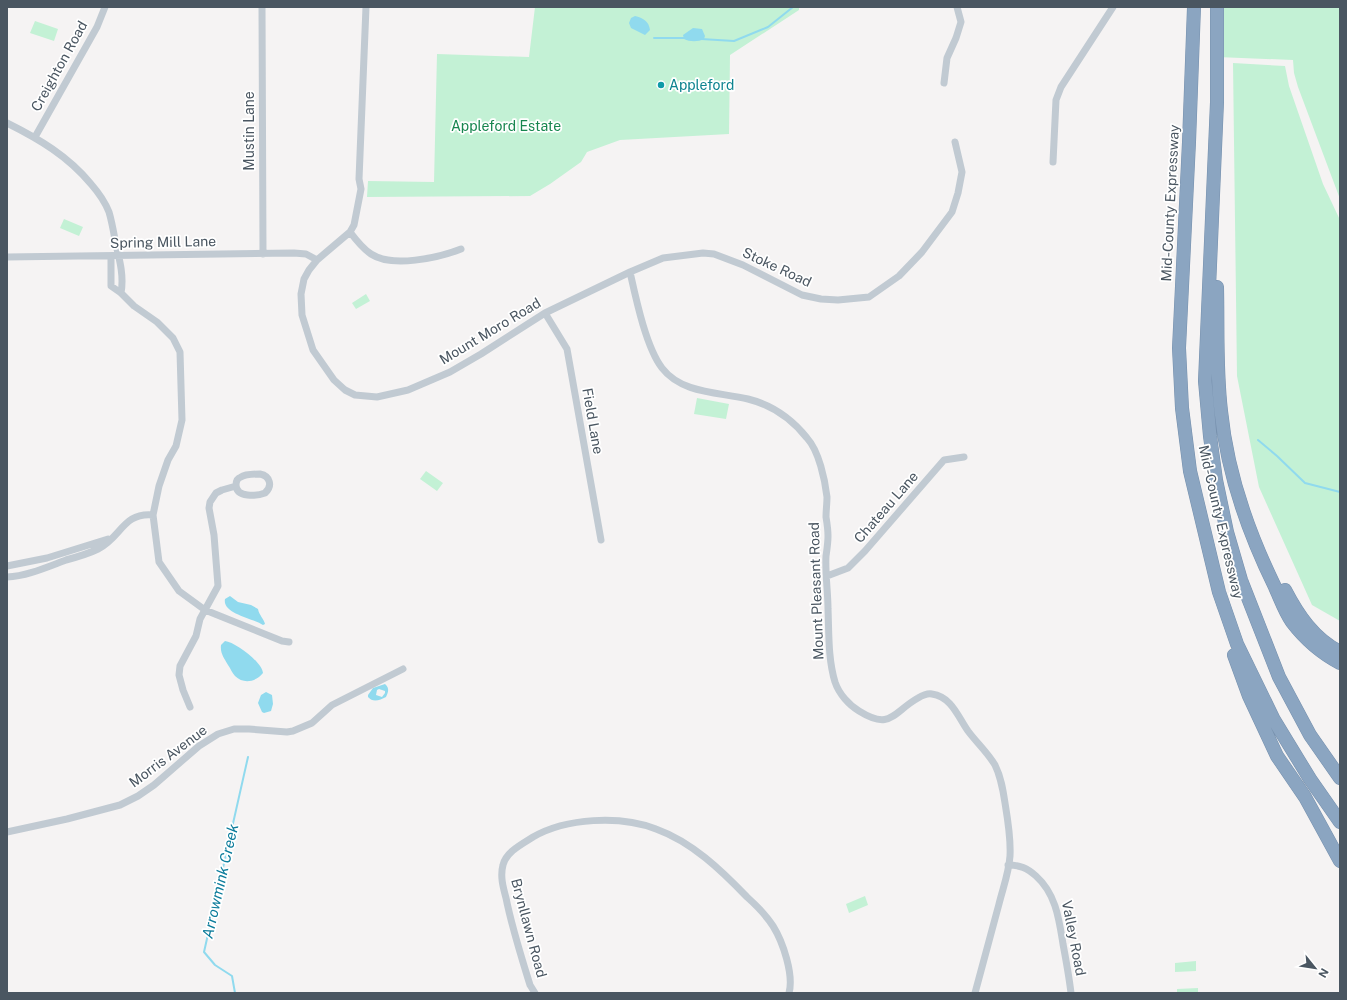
<svg xmlns="http://www.w3.org/2000/svg" width="1347" height="1000" font-family="'Public Sans',sans-serif">
  <style>
    .green { fill: #c3f1d5 }
    .water { fill: #90daee; fill-rule: evenodd }
    .lines { fill: none; stroke-linecap: round; stroke-linejoin: round }
    .stream { stroke: #90daee; stroke-width: 2 }
    .motorway-casing { stroke: #7690ad; stroke-width: 14 }
    .minor { stroke: #c1cad2; stroke-width: 7 }
    .motorway { stroke: #8ba5c1; stroke-width: 13 }
    .culture-dot { fill: #0f9aa8; stroke: #fff; stroke-width: 1.5 }
    .labels { text-anchor: middle; dominant-baseline: central; stroke-width: 3.5; stroke-linejoin: round; paint-order: stroke }
    .street-label { font-size: 14px; fill: #4a5661; stroke: #fff }
    .culture-label { font-size: 14px; fill: #0d838f; stroke: #fff; text-anchor: start }
    .park-label { font-size: 14px; fill: #17864f; stroke: #fff }
    .water-label { font-size: 15px; font-style: italic; fill: #0c7c9b; stroke: #fff }
  </style>
  <rect width="100%" height="100%" fill="#f5f3f3"/>
  <!-- green -->
  <path class="green" d="M535,7h264v3l-69,45 -1,79 -109,6 -33,12 -6,10 -31,22 -20,12 -163,1 1,-16 66,1 3,-128 92,3z
    M1217,7h123v192l-42,-112 -4,-14 -1,-13 -76,-3z
    M35,21l23,8 -4,12 -24,-8z
    M1233,63l52,3 4,20 34,98 17,36v401l-28,-16 -53,-118 -22,-111z
    M64,219l19,8 -4,9 -19,-8z
    M366,294l4,7 -14,8 -4,-6z
    M697,398l32,6 -3,15 -32,-5z
    M426,471l17,12 -6,8 -17,-12z
    M865,896l3,9 -19,8 -3,-9z
    M1196,961v10l-21,1v-9z
    M1198,988v5h-21v-4z"/>
  <!-- water -->
  <path class="water" d="M635,16c8,2 14,5 15,14l-5,5 -14,-7 -2,-5 2,-5z
    M693,28l9,1 3,7 -1,3c-6,3 -14,3 -20,0l-1,-4z
    M230,596l8,6 13,3 7,4c1,6 6,10 7,15l-2,1c-10,-7 -41,-11 -38,-26z
    M225,641c10,1 37,21 38,32 -6,8 -19,12 -28,3 -3,-3 -4,-7 -7,-11 -4,-7 -8,-12 -7,-20z
    M385,684c5,4 3,9 1,13 -6,3 -13,6 -18,0v-2l5,-7zM379,689l6,2v2l-3,4 -6,-2 1,-5z
    M266,692l6,3 1,9 -2,7 -7,2 -2,-1 -4,-9 3,-8z"/>
  <g class="lines">
    <!-- stream -->
    <path class="stream" d="M654,38h33
      M701,39l33,2 34,-14 25,-20
      M1258,440l19,16 28,27 35,9
      M235,993l-3,-17 -17,-11 -11,-13 44,-195"/>
    <defs>
      <path id="motorway" d="M1194,7l-5,135 -10,206 3,60 8,63 29,121 18,52 37,76 36,59 30,43
        M1217,7v95l-12,279 5,55 6,44 11,52 14,48 38,97 31,58 30,43
        M1217,287c1,42 -1,82 4,124 6,61 27,121 54,176 5,11 10,25 17,35 13,17 29,31 48,41
        M1285,590c13,25 29,49 55,62
        M1234,655l15,41 28,60 28,41 35,64"/>
    </defs>
    <!-- motorway casing -->
    <use href="#motorway" class="motorway-casing"/>
    <!-- minor -->
    <path class="minor" d="M262,7l1,247
      M366,7l-7,172 2,10 -7,36 -4,7 -33,28 -8,10 -5,9 -3,15 1,21 11,35 21,30 11,10 10,5 22,2 31,-7 42,-18 31,-18 64,-41 85,-41 33,-14 40,-5 11,1 29,11 59,30 19,4 17,1 31,-3 30,-21 23,-24 30,-40 6,-19 4,-21 -7,-30
      M944,83l3,-25 9,-20 5,-16 -4,-15
      M7,123c32,16 61,33 84,61 7,8 14,18 18,28 3,10 5,22 7,33 4,16 8,32 5,48
      M35,137l62,-110 8,-20
      M1053,162l3,-62 5,-13 52,-80
      M350,232c6,8 12,16 21,22 21,14 67,4 90,-5
      M111,256v30l10,7 13,13 23,16 16,16 7,14 2,68 -6,26 -8,14 -9,26 -6,29 6,47 20,29 26,19 77,31 7,1
      M7,257l287,-4 12,1 11,6
      M630,272c6,27 16,75 32,96 20,26 57,24 86,31 24,6 43,19 59,39 12,13 18,42 20,59 0,7 -1,13 -1,20 1,6 2,13 2,19 0,7 -1,13 -2,20 -1,17 2,36 2,53 1,24 0,50 7,73 4,12 14,23 24,29 32,20 34,1 59,-13 5,-3 9,-5 14,-4 20,3 26,23 36,37 9,12 20,22 27,34 6,12 8,25 10,38 3,18 6,35 5,53 -1,16 -7,32 -11,48 -8,29 -16,59 -24,89
      M545,313l22,36 34,191
      M260,474c10,2 13,12 5,19 -8,3 -29,5 -29,-8 0,-4 2,-7 5,-8 4,-3 13,-3 19,-3z
      M7,566l40,-8 61,-19
      M827,576l21,-8 17,-17 79,-91 20,-3
      M7,577c20,-1 40,-10 59,-17 11,-3 22,-6 32,-11 23,-11 25,-37 55,-34
      M190,707l-7,-17 -4,-15 1,-9 16,-30 4,-17 18,-33 -4,-51 -5,-27 1,-6 6,-9 6,-3 14,-4
      M7,832l60,-13 53,-14 18,-9 16,-11 45,-39 19,-12 16,-5h15l38,3 6,-1 19,-8 20,-18 71,-36
      M1008,865c12,0 19,3 28,11 20,18 23,43 27,68 3,16 6,32 8,49
      M535,993l-5,-8c-9,-29 -18,-57 -24,-87 -3,-11 -6,-22 -3,-33 3,-13 19,-21 30,-28 33,-19 87,-22 123,-8 36,13 65,41 91,68 10,9 19,18 26,29 10,16 21,49 16,67"/>
    <!-- motorway -->
    <use href="#motorway" class="motorway"/>
  </g>
  <!-- markers -->
  <circle class="culture-dot" cx="661" cy="85" r="4"/>
  <g class="labels">
    <!-- street labels -->
    <g class="street-label">
      <text transform="translate(59 66) rotate(-61)">Creighton Road</text>
      <text transform="translate(249 131) rotate(-90)">Mustin Lane</text>
      <text transform="translate(1170 203) rotate(-87)">Mid-County Expressway</text>
      <text transform="translate(163 242) rotate(-1)">Spring Mill Lane</text>
      <text transform="translate(777 267) rotate(25)">Stoke Road</text>
      <text transform="translate(490 331) rotate(-31)">Mount Moro Road</text>
      <text transform="translate(593 421) rotate(80)">Field Lane</text>
      <text transform="translate(886 507) rotate(-49)">Chateau Lane</text>
      <text transform="translate(1221 522) rotate(77)">Mid-County Expressway</text>
      <text transform="translate(816 591) rotate(-92)">Mount Pleasant Road</text>
      <text transform="translate(168 756) rotate(-37)">Morris Avenue</text>
      <text transform="translate(529 928) rotate(75)">Brynllawn Road</text>
      <text transform="translate(1074 938) rotate(79)">Valley Road</text>
    </g>
    <!-- culture labels -->
    <g class="culture-label">
      <text x="669" y="85">Appleford</text>
    </g>
    <!-- park labels -->
    <g class="park-label">
      <text x="506" y="126">Appleford Estate</text>
    </g>
    <!-- water labels -->
    <g class="water-label">
      <text transform="translate(220 881) rotate(-77)">Arrowmink Creek</text>
    </g>
  </g>
  <!-- border -->
  <rect width="1347" height="1000" fill="none" stroke="#4a5661" stroke-width="16"/>
  <!-- north arrow -->
  <g transform="translate(1315 968) rotate(120)" stroke="#ffffff" stroke-width="3" paint-order="stroke">
  <path d="M0-3L7 15L0 10L-7 15Z" fill="#4a5661"/>
  <text y="-6" font-size="11" font-weight="bold" text-anchor="middle" fill="#4a5661">N</text>
  </g>
</svg>
